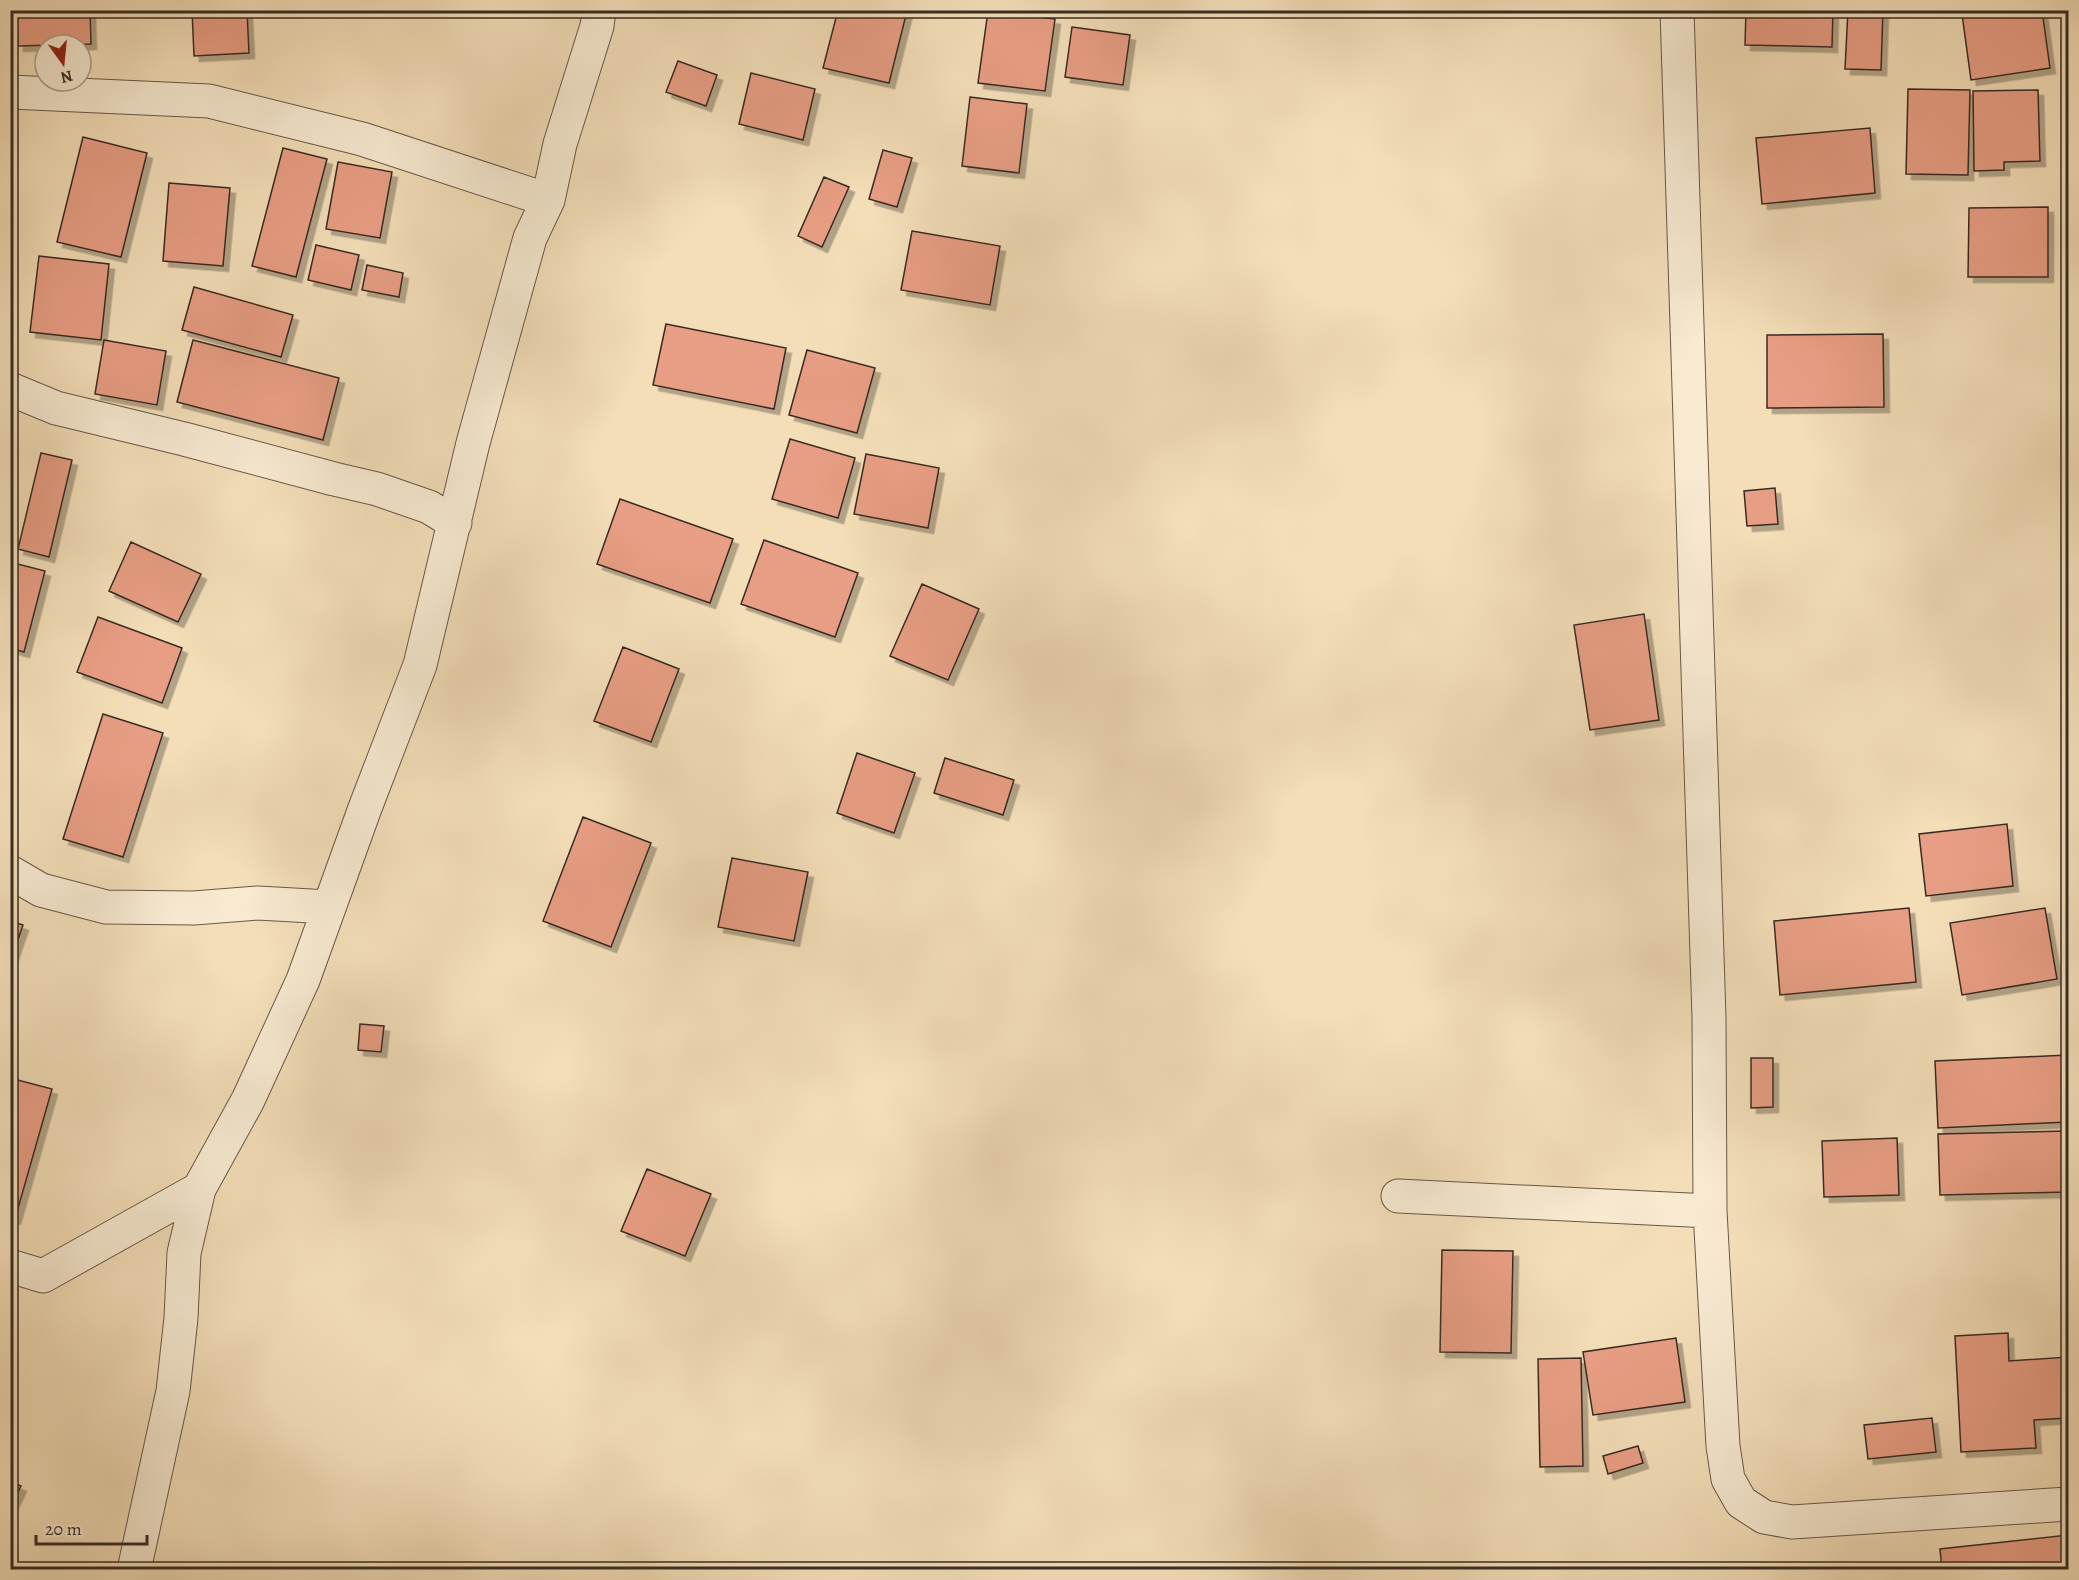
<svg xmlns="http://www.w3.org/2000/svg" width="2079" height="1580" font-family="Alegreya,serif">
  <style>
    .building { fill: #e89e84; stroke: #392b24; stroke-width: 1.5; filter: url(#shadow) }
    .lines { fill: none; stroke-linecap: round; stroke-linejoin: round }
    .minor-casing { stroke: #685849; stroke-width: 35 }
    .minor { stroke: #f7ead1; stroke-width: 33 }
  </style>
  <defs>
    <filter id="shadow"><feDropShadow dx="5.5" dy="5.5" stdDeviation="0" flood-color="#0004"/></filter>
  </defs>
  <rect width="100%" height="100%" fill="#f3deb8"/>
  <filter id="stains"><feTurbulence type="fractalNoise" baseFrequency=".00333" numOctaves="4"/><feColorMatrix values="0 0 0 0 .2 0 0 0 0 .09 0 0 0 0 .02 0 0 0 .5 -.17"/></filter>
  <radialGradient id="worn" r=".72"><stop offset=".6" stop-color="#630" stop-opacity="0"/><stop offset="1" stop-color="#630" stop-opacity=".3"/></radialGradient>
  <!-- building -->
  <path class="building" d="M17,10h73l1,34 -73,2z
    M192,10h55l2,43 -55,3z
    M838,10l69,1 -18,72 -66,-15z
    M1746,10h87l-1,37 -87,-2z
    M1848,10h35l-2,60 -36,-1z
    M1986,10h56l8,58 -79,12 -9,-66z
    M988,11l67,8 -10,72 -67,-8z
    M1072,27l58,8 -7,50 -58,-8z
    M678,61l39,14 -11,31 -40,-14z
    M751,73l64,16 -12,51 -64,-16z
    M1908,89l62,1 -2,85 -62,-1z
    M2038,90l2,71 -36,1v8l-30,1 -1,-80z
    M970,97l57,7 -8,69 -57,-7z
    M1870,128l5,65 -113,11 -6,-66z
    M83,137l64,16 -26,104 -64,-15z
    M283,148l44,11 -31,118 -44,-11z
    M883,150l29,8 -15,49 -28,-8z
    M338,162l54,10 -12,66 -54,-9z
    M824,177l25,10 -27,60 -24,-11z
    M169,183l61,5 -7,78 -60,-5z
    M2048,207v70h-80l1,-69z
    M912,231l88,15 -10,59 -89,-15z
    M316,245l43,10 -8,35 -43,-10z
    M39,256l70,8 -8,76 -71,-8z
    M367,265l36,8 -4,24 -37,-7z
    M194,287l99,28 -12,42 -99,-27z
    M666,324l120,24 -12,61 -121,-24z
    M1883,334l1,73 -117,1v-73z
    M104,340l62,11 -9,54 -62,-11z
    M193,340l146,38 -16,62 -146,-38z
    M807,350l68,18 -18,65 -68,-18z
    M790,439l65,19 -17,60 -66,-19z
    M41,453l31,7 -23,97 -31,-8z
    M866,454l73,14 -11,60 -74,-14z
    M1775,488l3,36 -31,2 -3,-35z
    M620,499l113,40 -23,64 -113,-39z
    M764,540l94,33 -23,64 -94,-33z
    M131,542l70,32 -23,48 -69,-31z
    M10,562l35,9 -21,81 -14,-4z
    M922,584l57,25 -31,71 -58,-24z
    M1644,614l15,106 -69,10 -16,-105z
    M98,617l84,31 -20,55 -85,-31z
    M623,647l56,22 -28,73 -57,-21z
    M103,714l60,19 -40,124 -60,-18z
    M857,753l58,20 -21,60 -57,-20z
    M945,758l69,22 -11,35 -69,-22z
    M583,817l68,26 -40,104 -68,-26z
    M2007,824l6,62 -87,10 -7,-62z
    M732,858l76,14 -14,69 -76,-14z
    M1909,908l7,74 -136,13 -6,-74z
    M2045,908l12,71 -95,16 -12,-72z
    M10,921l13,4 -13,38z
    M360,1024l24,2 -3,26 -23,-2z
    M2068,1055v67l-130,6 -3,-67z
    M1751,1058h22v49l-22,1z
    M10,1078l42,11 -37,130 -5,-1z
    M2066,1131l1,61 -127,3 -2,-61z
    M1897,1138l2,57 -75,2 -2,-56z
    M647,1169l64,25 -26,62 -64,-25z
    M1442,1250l71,1 -2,102 -71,-1z
    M2008,1333l1,28 59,-4v61l-34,2 2,28 -75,4 -6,-116z
    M1676,1338l9,64 -92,13 -10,-63z
    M1581,1358l2,108 -43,1 -2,-108z
    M1932,1418l4,34 -68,7 -4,-34z
    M1638,1446l5,17 -35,11 -5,-18z
    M10,1482l11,4 -11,23z
    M2068,1535v35h-126l-2,-21z"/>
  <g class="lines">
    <defs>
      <path id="minor" d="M1677,10l32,1008 1,193 13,235 5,33 13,23 23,15 28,5 276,-18
        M10,92l199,9 153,38 186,61
        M10,389l46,19 128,31 150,40 43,10 52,18 26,16
        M10,872l31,18 65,17 88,1 64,-5 71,4
        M1398,1196l312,15
        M10,1266l33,10 156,-87
        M134,1570l39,-179 8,-73 3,-65 15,-64 49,-89 55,-120 62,-172 55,-143 53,-222 57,-205 18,-38 12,-56 37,-118 2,-16"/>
    </defs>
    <!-- minor casing -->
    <use href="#minor" class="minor-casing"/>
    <!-- minor -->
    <use href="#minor" class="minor"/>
  </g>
  <!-- margin -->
  <rect width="2079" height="1580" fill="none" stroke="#f3deb8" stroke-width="36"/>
  <rect x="12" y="12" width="2055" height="1556" fill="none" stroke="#392b24" stroke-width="3"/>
  <rect x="18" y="18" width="2043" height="1544" fill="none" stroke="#392b24" stroke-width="1.5"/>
  <!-- north arrow -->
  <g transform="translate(63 63) rotate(165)"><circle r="28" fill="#f7ead1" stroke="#ab9e8c" stroke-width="1.5"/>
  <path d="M0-4.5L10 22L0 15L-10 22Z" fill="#8f2418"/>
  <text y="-9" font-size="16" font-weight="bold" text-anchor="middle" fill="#392b24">N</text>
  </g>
  <!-- scale -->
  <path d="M36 1535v9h111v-9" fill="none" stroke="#392b24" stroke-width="3"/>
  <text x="45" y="1535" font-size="18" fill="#392b24" stroke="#f7ead1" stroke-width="4.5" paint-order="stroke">20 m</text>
  <rect width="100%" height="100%" filter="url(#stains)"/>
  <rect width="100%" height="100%" fill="url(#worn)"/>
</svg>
